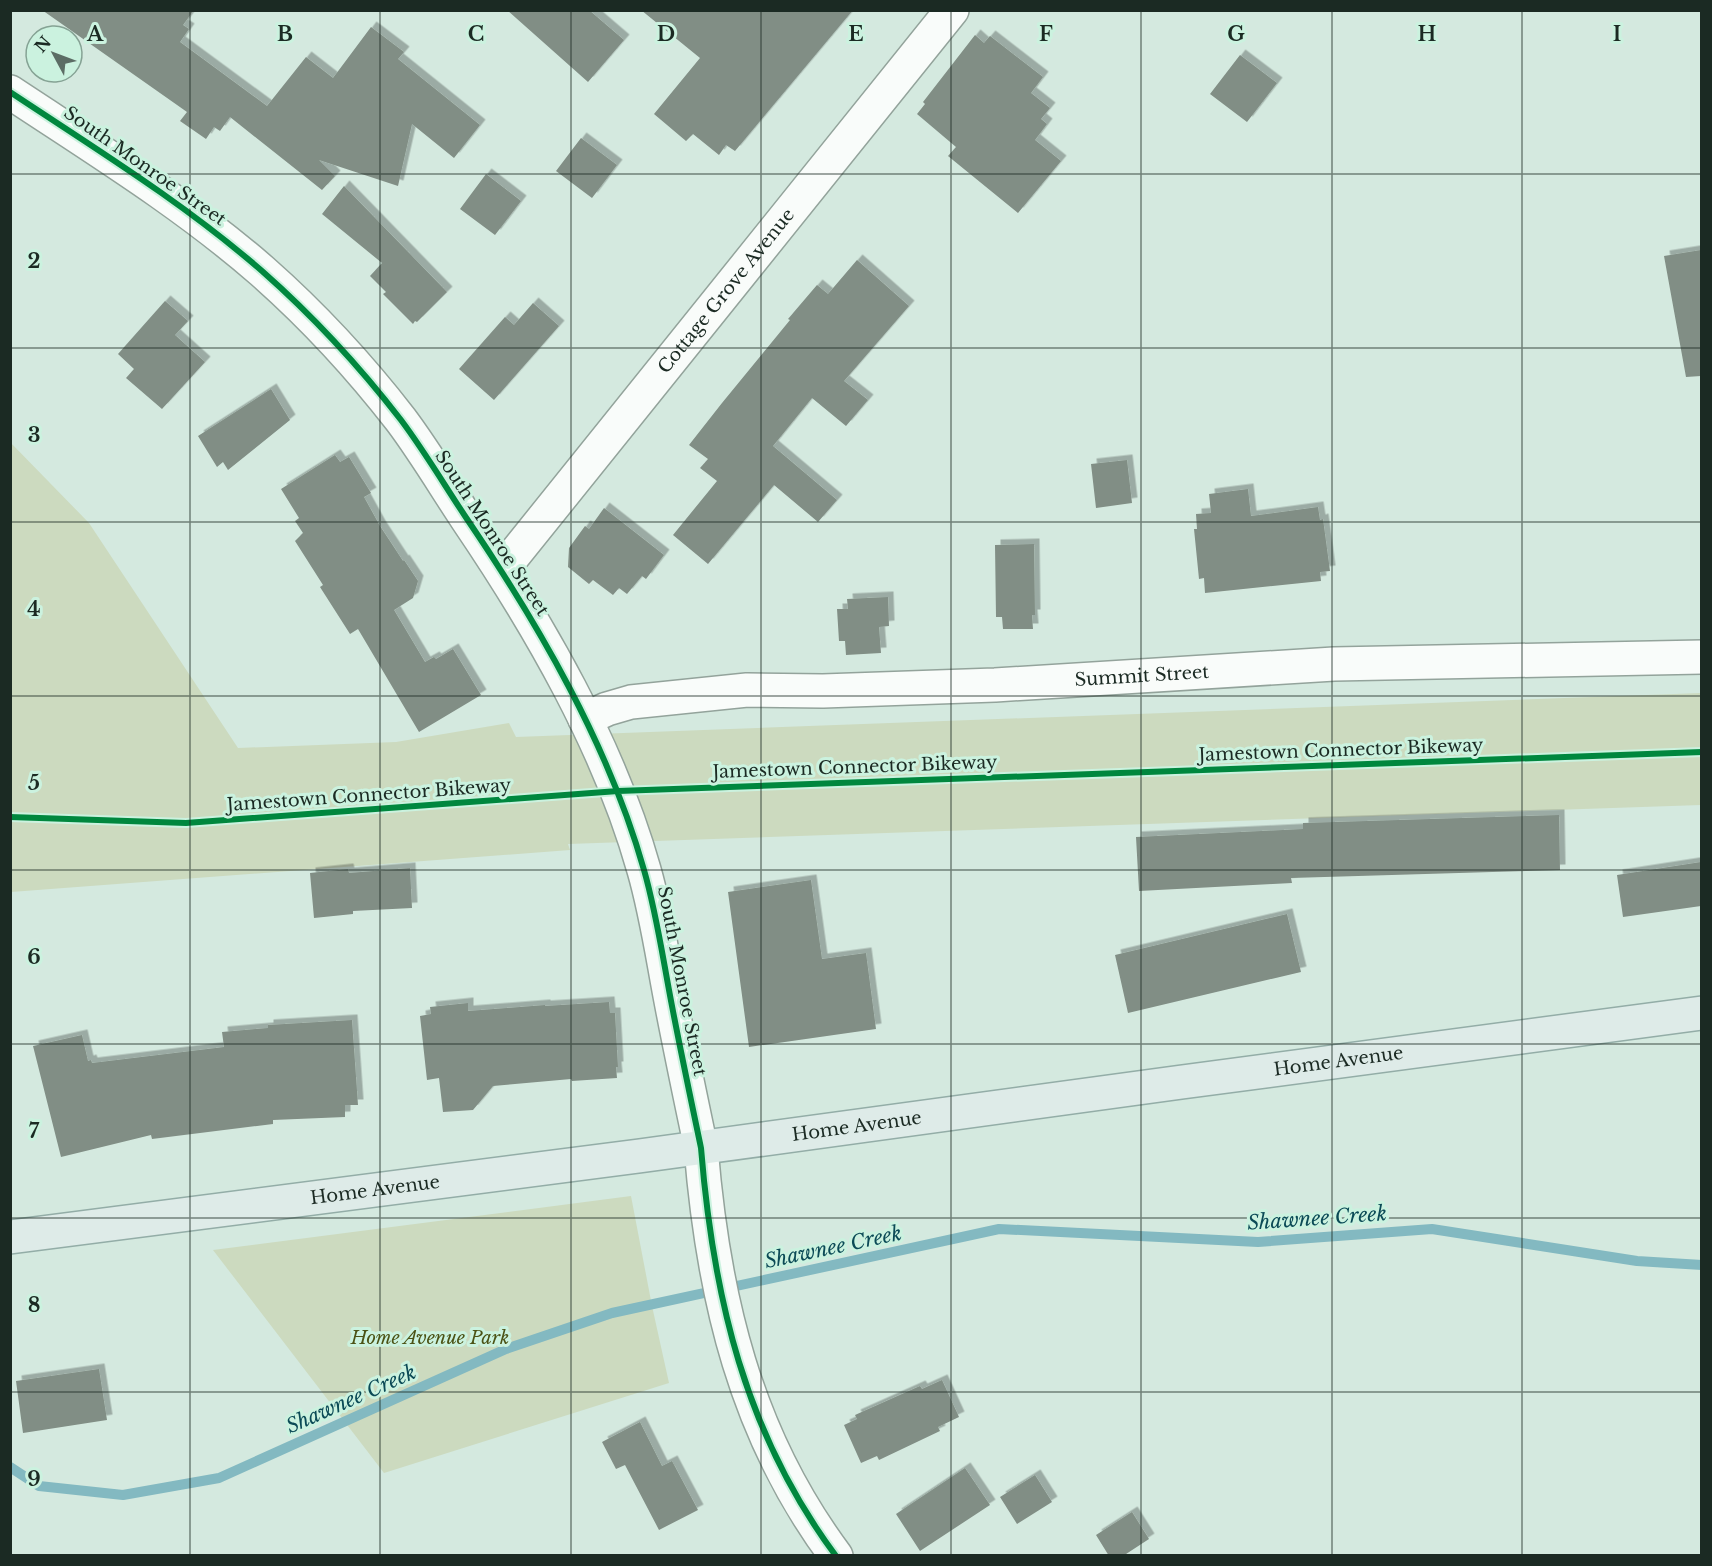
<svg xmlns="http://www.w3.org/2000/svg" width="1712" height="1566" font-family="'Libre Baskerville',serif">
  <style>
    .green { fill: #ccdabf }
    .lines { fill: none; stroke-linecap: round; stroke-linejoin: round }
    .stream { stroke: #83b9c1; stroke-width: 10 }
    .building { fill: #818e85; filter: url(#shadow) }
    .minor-casing { stroke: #93a39b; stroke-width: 36 }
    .primary-casing { stroke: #93ada7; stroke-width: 36 }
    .minor { stroke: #f9fcfa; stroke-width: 33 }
    .primary { stroke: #deebe8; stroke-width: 33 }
    .cycleway-casing { stroke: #cbf2df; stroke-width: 10 }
    .cycleway { stroke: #00873e; stroke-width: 6 }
    .grid { fill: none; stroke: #1b2a23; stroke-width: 1.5; stroke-opacity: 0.55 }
    .labels { text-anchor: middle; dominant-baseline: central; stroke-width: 6; stroke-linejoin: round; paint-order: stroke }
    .street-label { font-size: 18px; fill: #1b2a23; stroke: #cbf2df }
    .park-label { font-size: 18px; font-style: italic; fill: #4b5215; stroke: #cbf2df }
    .water-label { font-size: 20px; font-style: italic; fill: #0b4a56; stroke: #cbf2df }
    .grid-label { font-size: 20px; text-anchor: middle; font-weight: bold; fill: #1b2a23; stroke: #cbf2df; stroke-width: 6; stroke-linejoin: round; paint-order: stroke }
  </style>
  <defs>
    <filter id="shadow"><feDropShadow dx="5.5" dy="-5.5" stdDeviation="0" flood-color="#0004"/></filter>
  </defs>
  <rect width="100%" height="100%" fill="#d4e9df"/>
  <!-- green -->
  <path class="green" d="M10,442l79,81 149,225 158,-6 113,-19 7,14 1185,-44v112l-1133,39 2,6 -559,42z
    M631,1196l21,110 17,77 -285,90 -171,-223z"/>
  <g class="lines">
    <!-- stream -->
    <path class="stream" d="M10,1467l29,19 84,9 96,-17 287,-129 106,-36 387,-84 259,13 174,-13 205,32 65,4"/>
  </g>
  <!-- building -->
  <path class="building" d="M42,10h152l-11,15 6,4 -9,13 87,64 39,-49 27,21 38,-51 33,25 -6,7 82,66 -26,33 -42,-34 -14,62 -79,-26 16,16 -13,14 -92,-73 -10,14 -6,-4 -8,12 -26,-18 7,-9z
    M507,10h82l35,30 -36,42z
    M641,10h212l-118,141 -9,-6 -7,10 -26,-21 -7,7 -32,-27 46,-56z
    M975,35l9,8 6,-7 53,41 -12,16 19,15 -9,11 6,5 -12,16 26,21 -43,52 -70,-57 8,-9 -39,-33 8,-10 -2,-2z
    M1240,55l37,28 -30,39 -37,-28z
    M581,138l36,27 -25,33 -36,-27z
    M486,174l35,27 -26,34 -35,-26z
    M344,186l103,106 -30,30 -2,-1 -2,3 -30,-30 3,-2 -16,-16 12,-13 -60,-49z
    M1701,250v126l-15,1 -22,-121z
    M857,260l52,46 -65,75 24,19 -22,26 -34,-28 -39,48 64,54 -19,22 -44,-37 -66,79 -35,-29 44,-54 -17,-13 8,-9 -19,-14 33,-42 68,-83 -2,-1 29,-34 11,9z
    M165,301l23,20 -13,14 30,27 -43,47 -36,-31 8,-9 -16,-15z
    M533,303l26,23 -65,74 -35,-31 46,-52 9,8z
    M271,389l19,31 -62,50 -5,-8 -6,5 -19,-31z
    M335,455l5,7 9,-5 22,36 -7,4 16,29 23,35 1,-1 14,21 -5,17 -19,12 31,52 9,-5 2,2 17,-10 28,46 -62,37 -61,-103 -8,5 -30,-47 3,-2 -28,-44 8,-8 -8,-12 4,-3 -18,-29z
    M1127,460l5,43 -36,5 -5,-44z
    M1248,489l3,27 67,-9 2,13 3,-1 7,52 -10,1 1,9 -116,12 -1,-15 -5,1 -5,-50h3l-1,-15 15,-1 -2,-19z
    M604,508l60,47 -18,24 -4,-3 -15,18 -8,-6 -6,7 -20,-15 -4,4 -21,-17 1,-19 16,-22 4,3z
    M1034,544l1,71h-3l1,14h-30l-1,-12h-6l-1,-72z
    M888,597l1,29 -10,1 2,26 -35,2 -1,-14h-6l-2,-32h11l-1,-10z
    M1559,815l1,55 -269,8 1,5 -153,8 -3,-54 167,-8v-6z
    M1701,862v44l-78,11 -6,-42z
    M410,868l2,40 -59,3v3l-39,4 -4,-45 38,-4 1,4z
    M811,880l11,79 44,-6 10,76 -127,18 -21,-155z
    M1287,914l14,58 -173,41 -13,-58z
    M609,1002l1,11h5l3,54h-2l1,11 -45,3 -1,-2 -78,7 -20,24 -30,2 -4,-34 -12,2 -7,-64 11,-2 -1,-7 38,-4v8l77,-6v1z
    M352,1020l6,85h-13v12l-72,3v4l-121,15 -1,-4 -90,22 -28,-111 49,-11 6,26 3,-1 1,3 132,-16 -2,-15 46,-4v-3z
    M99,1369l8,51 -84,13 -7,-52z
    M942,1380l17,37 -21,10 2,4 -61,29 -2,-4 -16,7 -17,-38 13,-6 -2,-4 65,-29 2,3z
    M640,1422l22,44 10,-5 26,49 -39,20 -34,-65 -9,4 -14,-27z
    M965,1468l25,37 -70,46 -24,-37z
    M1035,1475l17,27 -35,22 -17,-27z
    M1132,1512l17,27 -26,17h-14l-13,-21z"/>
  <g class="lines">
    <defs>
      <g id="minor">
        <path d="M10,92c86,57 174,111 252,179 51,45 98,96 139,149 24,32 44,66 66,99 72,106 142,227 177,351 13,45 19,90 28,136 9,47 19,94 29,142 12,148 44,286 135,408"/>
        <path id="s1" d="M502,570l450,-560"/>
        <path id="s2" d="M585,719l22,-10 24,-7 116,-12 76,1 172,-6 339,-21 368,-7"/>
      </g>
      <g id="primary">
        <path id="s3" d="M10,1237l629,-81 543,-74 520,-69"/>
      </g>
    </defs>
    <!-- minor casing -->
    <use href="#minor" class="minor-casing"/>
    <!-- primary casing -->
    <use href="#primary" class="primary-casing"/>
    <!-- minor -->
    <use href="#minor" class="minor"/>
    <!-- primary -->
    <use href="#primary" class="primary"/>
    <defs>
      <path id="cycleway" d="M10,92c86,57 174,111 252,179 51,45 98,96 139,149 24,32 44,66 66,99 72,106 142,227 177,351 13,45 19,90 28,136 9,47 19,94 29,142 12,148 44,286 135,408
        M10,817l176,6 432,-32 1084,-39"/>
    </defs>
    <!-- cycleway casing -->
    <use href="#cycleway" class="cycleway-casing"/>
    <!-- cycleway -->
    <use href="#cycleway" class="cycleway"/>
  </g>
  <!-- grid -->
  <path class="grid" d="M190,10v1546M380,10v1546M571,10v1546M761,10v1546M951,10v1546M1141,10v1546M1332,10v1546M1522,10v1546M10,174h1692M10,348h1692M10,522h1692M10,696h1692M10,870h1692M10,1044h1692M10,1218h1692M10,1392h1692"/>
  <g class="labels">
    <!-- street labels -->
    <g class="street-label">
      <text transform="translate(145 166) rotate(35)">South Monroe Street</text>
      <text stroke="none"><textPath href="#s1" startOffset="358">Cottage Grove Avenue</textPath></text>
      <text transform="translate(492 533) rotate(57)">South Monroe Street</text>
      <text stroke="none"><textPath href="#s2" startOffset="561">Summit Street</textPath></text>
      <text transform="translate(1341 750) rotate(-2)">Jamestown Connector Bikeway</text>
      <text transform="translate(855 767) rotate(-2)">Jamestown Connector Bikeway</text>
      <text transform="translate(369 795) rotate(-4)">Jamestown Connector Bikeway</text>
      <text transform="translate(682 981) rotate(79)">South Monroe Street</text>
      <text stroke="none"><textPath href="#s3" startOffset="1340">Home Avenue</textPath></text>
      <text stroke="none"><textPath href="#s3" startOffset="854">Home Avenue</textPath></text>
      <text stroke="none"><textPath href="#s3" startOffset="368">Home Avenue</textPath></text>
    </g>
    <!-- park labels -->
    <g class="park-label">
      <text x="430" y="1338">Home Avenue Park</text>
    </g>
    <!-- water labels -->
    <g class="water-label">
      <text transform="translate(1317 1218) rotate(-4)">Shawnee Creek</text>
      <text transform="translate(833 1247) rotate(-12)">Shawnee Creek</text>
      <text transform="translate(351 1399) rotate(-24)">Shawnee Creek</text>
    </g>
  </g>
  <g class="grid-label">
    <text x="95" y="41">A</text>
    <text x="285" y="41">B</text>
    <text x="476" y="41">C</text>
    <text x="666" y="41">D</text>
    <text x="856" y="41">E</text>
    <text x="1046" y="41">F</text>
    <text x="1236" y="41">G</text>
    <text x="1427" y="41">H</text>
    <text x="1617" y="41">I</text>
    <text x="34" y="268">2</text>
    <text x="34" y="442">3</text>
    <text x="34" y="616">4</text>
    <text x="34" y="790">5</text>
    <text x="34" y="964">6</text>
    <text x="34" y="1138">7</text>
    <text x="34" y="1312">8</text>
    <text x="34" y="1486">9</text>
  </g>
  <!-- border -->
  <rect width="1712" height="1566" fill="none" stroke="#1b2a23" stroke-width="24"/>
  <!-- north arrow -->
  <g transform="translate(54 54) rotate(311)"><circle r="28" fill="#cbf2df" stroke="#85a294" stroke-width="1.5"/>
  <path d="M0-4.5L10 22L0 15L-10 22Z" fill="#5c6d65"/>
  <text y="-9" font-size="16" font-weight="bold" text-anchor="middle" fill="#1b2a23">N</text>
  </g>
</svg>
